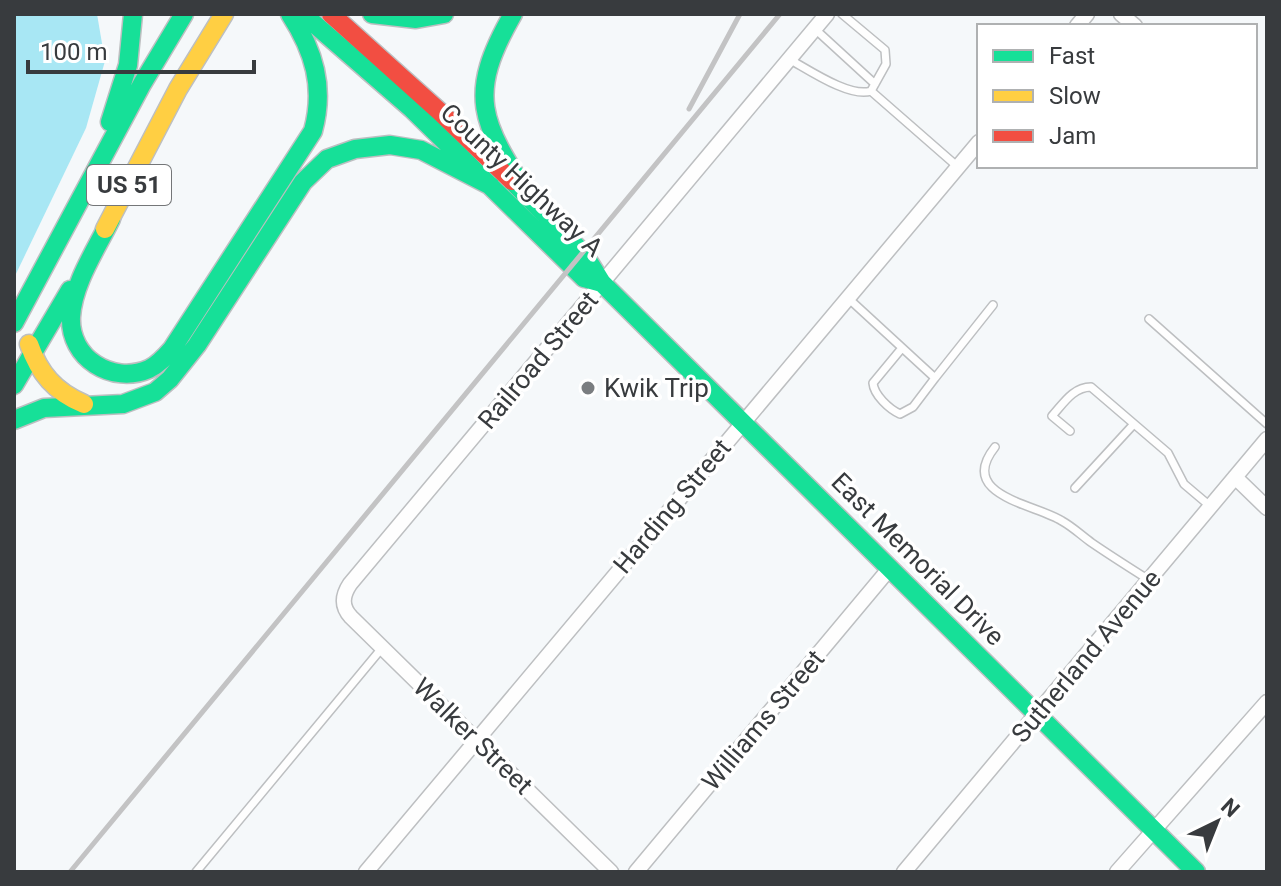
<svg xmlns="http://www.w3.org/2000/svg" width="1281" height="886" font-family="Roboto,sans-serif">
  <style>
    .water { fill: #a8e7f4 }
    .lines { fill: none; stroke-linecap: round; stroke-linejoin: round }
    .lane-casing { stroke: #bdbfc1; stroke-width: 10 }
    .street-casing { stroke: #bdbfc1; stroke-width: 17 }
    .fast-casing { stroke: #bdbfc1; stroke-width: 21 }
    .slow-casing { stroke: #bdbfc1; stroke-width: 21 }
    .jam-casing { stroke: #bdbfc1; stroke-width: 21 }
    .lane { stroke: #fefefe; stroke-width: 7 }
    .street { stroke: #fefefe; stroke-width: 14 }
    .fast { stroke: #16e098; stroke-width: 18 }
    .slow { stroke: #ffcf43; stroke-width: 18 }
    .jam { stroke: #f24e42; stroke-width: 18 }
    .rail { stroke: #c3c3c4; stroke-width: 5 }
    .poi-dot { fill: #7a7d80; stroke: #fff; stroke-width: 3 }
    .labels { text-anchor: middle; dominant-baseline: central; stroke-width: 7; stroke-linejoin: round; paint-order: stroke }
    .shield { fill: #fff; stroke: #747678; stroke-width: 2 }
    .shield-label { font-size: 24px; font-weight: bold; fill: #383b3e }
    .street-label { font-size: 26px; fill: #383b3e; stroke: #fff }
    .poi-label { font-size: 26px; fill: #383b3e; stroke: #fff; text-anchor: start }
  </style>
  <rect width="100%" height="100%" fill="#f5f8fa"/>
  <!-- water -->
  <path class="water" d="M14,14h83l8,47 -19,67 -72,150z"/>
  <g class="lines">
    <defs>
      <path id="lane" d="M842,14l43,36 1,14 -15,27 87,76
        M815,29l60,55
        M789,59c20,11 61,39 82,32
        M848,298l87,80 58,-73
        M1149,319l118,105
        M902,348l-29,35c1,12 16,26 27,31l13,-7 22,-29
        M1070,431l-18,-15c11,-12 21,-29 39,-29l77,66 16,31 26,22
        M995,447c-39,49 41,57 67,74 11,6 20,15 30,22 19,13 38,25 57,37
        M1075,488l58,-63
        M196,872l186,-224"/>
      <path id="street" d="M1121,14l14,12
        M1077,26l10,-12
        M1235,477l32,31
        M366,872l613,-730
        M611,872l-260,-255c-10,-11 -9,-21 -1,-33l477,-570
        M636,872l254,-304
        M904,872l363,-433
        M1117,872l150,-170"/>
      <path id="fast" d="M303,14l109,95 172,169 18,5
        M372,14l44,5 28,-5
        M513,14c-47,82 -32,107 16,183
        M110,122l18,-57 5,-51
        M512,181l72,73 18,29 594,589
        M111,219c-14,29 -38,64 -40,98 -2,41 41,68 78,52 9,-4 16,-12 23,-20l141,-218c12,-44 1,-80 -23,-117
        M14,323l128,-239 42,-70
        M14,385l56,-95
        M14,420l30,-12 79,-4 32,-12 15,-13 27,-34 106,-163 24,-23 28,-10 35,-4 31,5 70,36"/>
      <path id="slow" d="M105,229l73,-140 46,-75
        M29,344c10,29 26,48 55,60"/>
      <path id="jam" d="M331,14l108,97 73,70"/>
    </defs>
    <!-- lane casing -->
    <use href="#lane" class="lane-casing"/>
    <!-- street casing -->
    <use href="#street" class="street-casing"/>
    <!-- fast casing -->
    <use href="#fast" class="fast-casing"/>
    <!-- slow casing -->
    <use href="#slow" class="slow-casing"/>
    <!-- jam casing -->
    <use href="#jam" class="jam-casing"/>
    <!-- lane -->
    <use href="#lane" class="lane"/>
    <!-- street -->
    <use href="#street" class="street"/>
    <!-- fast -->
    <use href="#fast" class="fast"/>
    <!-- slow -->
    <use href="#slow" class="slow"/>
    <!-- jam -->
    <use href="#jam" class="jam"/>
    <!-- rail -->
    <path class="rail" d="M689,109l51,-95
      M70,872l710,-858"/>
  </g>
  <!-- markers -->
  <circle class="poi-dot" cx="588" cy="388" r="8"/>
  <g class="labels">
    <!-- shield labels -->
    <rect class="shield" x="87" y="165" width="84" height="40" rx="6"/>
    <g class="shield-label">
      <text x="129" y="185">US 51</text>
    </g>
    <!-- street labels -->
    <g class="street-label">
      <text transform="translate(522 180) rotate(43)">County Highway A</text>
      <text transform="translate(538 360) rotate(-50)">Railroad Street</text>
      <text transform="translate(672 506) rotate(-50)">Harding Street</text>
      <text transform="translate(918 559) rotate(45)">East Memorial Drive</text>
      <text transform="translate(1086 656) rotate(-50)">Sutherland Avenue</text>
      <text transform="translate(763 720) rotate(-50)">Williams Street</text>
      <text transform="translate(473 736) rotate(44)">Walker Street</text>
    </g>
    <!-- poi labels -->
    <g class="poi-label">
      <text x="604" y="388">Kwik Trip</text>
    </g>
  </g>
  <!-- border -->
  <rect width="1281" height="886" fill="none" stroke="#383b3e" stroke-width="32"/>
  <!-- legend -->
  <rect x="977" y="24" width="280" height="144" fill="#ffffff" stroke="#afb1b2" stroke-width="2"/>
  <rect x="993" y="50" width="40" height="12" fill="#16e098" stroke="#afb1b2" stroke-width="2"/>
  <text x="1049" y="64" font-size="24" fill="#383b3e">Fast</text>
  <rect x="993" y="90" width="40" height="12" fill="#ffcf43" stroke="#afb1b2" stroke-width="2"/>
  <text x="1049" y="104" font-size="24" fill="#383b3e">Slow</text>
  <rect x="993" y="130" width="40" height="12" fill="#f24e42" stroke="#afb1b2" stroke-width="2"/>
  <text x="1049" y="144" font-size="24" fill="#383b3e">Jam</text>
  <!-- north arrow -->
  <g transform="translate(1217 822) rotate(43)" stroke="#ffffff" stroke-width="6" paint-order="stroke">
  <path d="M0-6L14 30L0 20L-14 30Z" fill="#383b3e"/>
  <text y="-12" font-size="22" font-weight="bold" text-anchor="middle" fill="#383b3e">N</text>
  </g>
  <!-- scale -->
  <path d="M28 60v12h226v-12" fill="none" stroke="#383b3e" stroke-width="4"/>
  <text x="40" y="60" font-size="24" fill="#383b3e" stroke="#ffffff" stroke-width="6" paint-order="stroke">100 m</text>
</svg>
